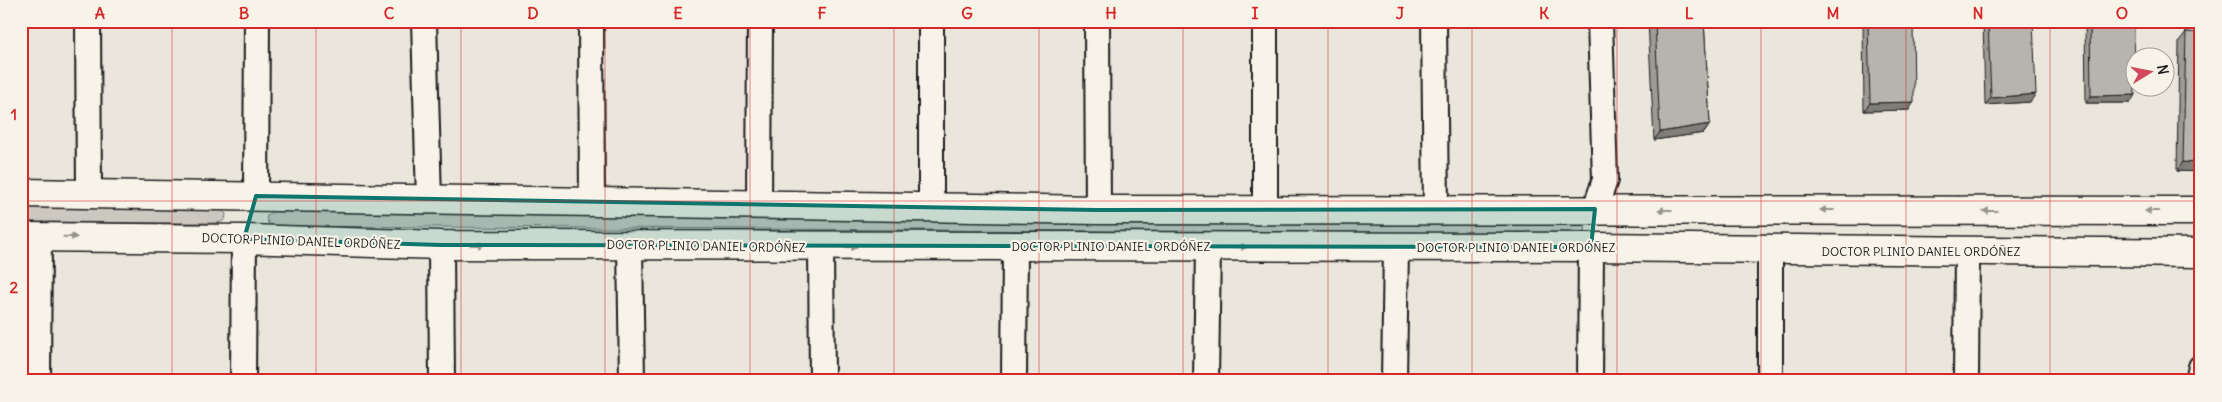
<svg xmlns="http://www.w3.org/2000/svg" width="2222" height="402" font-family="Delius,sans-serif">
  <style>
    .green { fill: #ccc8c0; stroke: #74726e }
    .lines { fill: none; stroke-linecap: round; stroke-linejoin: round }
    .minor-casing { stroke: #1c1c1c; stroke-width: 28 }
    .tertiary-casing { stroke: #1c1c1c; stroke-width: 31 }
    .minor { stroke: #f7f3e8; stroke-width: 24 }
    .tertiary { stroke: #f7f3e8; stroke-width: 28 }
    .wall { fill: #9d9b94; stroke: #1c1c1c }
    .shaded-wall { fill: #7f7e78; stroke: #1c1c1c }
    .building { fill: #b6b4ac; stroke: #1c1c1c }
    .oneway { fill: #94928c }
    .marked { fill: #0f766e; fill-opacity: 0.2; stroke: #0f766e; stroke-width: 4; stroke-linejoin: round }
    .grid { fill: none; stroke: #d62828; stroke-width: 1; stroke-opacity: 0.55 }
    .labels { text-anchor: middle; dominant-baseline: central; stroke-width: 4.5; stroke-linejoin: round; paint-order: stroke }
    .street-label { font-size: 12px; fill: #1c1c1c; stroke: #f7f3e8 }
    .neatline { fill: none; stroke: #d62828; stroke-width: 2 }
    .grid-label { font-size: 16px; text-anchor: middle; font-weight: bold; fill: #d62828 }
  </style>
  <rect width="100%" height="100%" fill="#eae6dc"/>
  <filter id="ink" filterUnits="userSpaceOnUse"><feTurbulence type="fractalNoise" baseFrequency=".02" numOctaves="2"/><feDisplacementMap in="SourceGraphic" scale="10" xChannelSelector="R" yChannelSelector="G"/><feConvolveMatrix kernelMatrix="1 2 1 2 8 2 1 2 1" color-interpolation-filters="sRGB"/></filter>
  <g filter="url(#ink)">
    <!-- green -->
    <path class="green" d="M21,207l199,1 6,6 -1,6 -7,3 -197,-1z
      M273,211l1306,8 7,7 -1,5 -6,3 -1306,-8 -5,-3 -2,-6z"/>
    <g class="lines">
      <defs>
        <path id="minor" d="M88,21l1,172
          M424,21l5,179
          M591,21l1,181
          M931,21v187
          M1097,21l1,189
          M1434,21l2,189
          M256,196l1,-175
          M759,205l1,-184
          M1595,209l10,-29 -5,-159
          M1265,211v-190
          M441,245l1,136
          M630,245l2,136
          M821,247l1,134
          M38,381l1,-144
          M243,381l1,-142
          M1014,381l1,-135
          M1206,381l2,-134
          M1394,381l2,-134
          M1590,381l1,-134
          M1770,381v-131
          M1966,381l1,-130
          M2198,381l3,-14"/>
        <path id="tertiary" d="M21,193l1077,17 1103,1
          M21,237l223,2 197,6 1150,2 610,6"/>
      </defs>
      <!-- minor casing -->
      <use href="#minor" class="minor-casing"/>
      <!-- tertiary casing -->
      <use href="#tertiary" class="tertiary-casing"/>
      <!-- minor -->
      <use href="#minor" class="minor"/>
      <!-- tertiary -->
      <use href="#tertiary" class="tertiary"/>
    </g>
    <!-- wall -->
    <path class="wall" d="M1648,21h56l6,103 -6,9 -50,7z
      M1863,21h50l-4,89 -45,1z
      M1983,21h50l-3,81 -45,3z
      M2085,21h109l-2,4 -58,1 -4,77h-44z
      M2186,32l15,1v139l-24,-1 2,-130z"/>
    <!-- shaded-wall -->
    <path class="shaded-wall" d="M2132,21h62l-2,4 -63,1z
      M2036,94l-6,8 -45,3 6,-7z
      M2135,95l-5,8h-44l5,-7z
      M1914,102l-5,8 -45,1 6,-8z
      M1710,124l-6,9 -50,7 6,-8z
      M2183,162l18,1v9l-24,-1z"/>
    <!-- building -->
    <path class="building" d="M1655,21h49l6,103 -50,8z
      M1868,21h45l1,81 -44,1z
      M1988,21h45l3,73 -45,4z
      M2090,21h44l1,74 -44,1z
      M2186,32l15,1v130l-18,-1z"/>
    <!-- one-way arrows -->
    <defs><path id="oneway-solid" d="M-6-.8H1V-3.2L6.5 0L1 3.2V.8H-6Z" transform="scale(1.25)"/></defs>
    <g class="oneway">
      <use href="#oneway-solid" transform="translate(1665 210) rotate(-180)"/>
      <use href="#oneway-solid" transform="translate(1827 210) rotate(-180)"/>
      <use href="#oneway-solid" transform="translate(1990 211) rotate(-180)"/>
      <use href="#oneway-solid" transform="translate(2152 211) rotate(-180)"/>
      <use href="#oneway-solid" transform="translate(70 237) rotate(1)"/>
      <use href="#oneway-solid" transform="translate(477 245)"/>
      <use href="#oneway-solid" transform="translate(850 247)"/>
      <use href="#oneway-solid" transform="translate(1240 247)"/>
    </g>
  </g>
  <!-- marked area -->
  <path class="marked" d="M256,196l842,14 497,-1 -4,38 -1150,-2 -197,-6z"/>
  <!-- grid -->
  <path class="grid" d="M172,21v360M316,21v360M461,21v360M605,21v360M750,21v360M894,21v360M1039,21v360M1183,21v360M1328,21v360M1472,21v360M1617,21v360M1761,21v360M1906,21v360M2050,21v360M21,201h2180"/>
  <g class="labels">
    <!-- street labels -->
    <g class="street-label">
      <text transform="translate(301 241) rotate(2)">DOCTOR PLINIO DANIEL ORDÓÑEZ</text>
      <text transform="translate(706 246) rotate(1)">DOCTOR PLINIO DANIEL ORDÓÑEZ</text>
      <text x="1111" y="246">DOCTOR PLINIO DANIEL ORDÓÑEZ</text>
      <text x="1516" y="247">DOCTOR PLINIO DANIEL ORDÓÑEZ</text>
      <text x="1921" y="251">DOCTOR PLINIO DANIEL ORDÓÑEZ</text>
    </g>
  </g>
  <!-- margin -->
  <rect width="2222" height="402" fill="none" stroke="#f7f3e8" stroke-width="55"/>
  <!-- north arrow -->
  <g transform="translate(2150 72) rotate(80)"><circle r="24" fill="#f7f3e8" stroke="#9f9d96"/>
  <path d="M0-4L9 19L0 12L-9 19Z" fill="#d1495b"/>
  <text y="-8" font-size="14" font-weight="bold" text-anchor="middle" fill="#1c1c1c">N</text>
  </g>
  <rect x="28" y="28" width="2166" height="346" class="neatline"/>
  <g class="grid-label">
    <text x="100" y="19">A</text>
    <text x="244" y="19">B</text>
    <text x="389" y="19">C</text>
    <text x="533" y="19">D</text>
    <text x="678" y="19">E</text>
    <text x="822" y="19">F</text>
    <text x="967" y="19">G</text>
    <text x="1111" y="19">H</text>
    <text x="1255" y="19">I</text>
    <text x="1400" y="19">J</text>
    <text x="1544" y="19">K</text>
    <text x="1689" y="19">L</text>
    <text x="1833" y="19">M</text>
    <text x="1978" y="19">N</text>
    <text x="2122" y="19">O</text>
    <text x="14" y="120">1</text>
    <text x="14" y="293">2</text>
  </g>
</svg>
